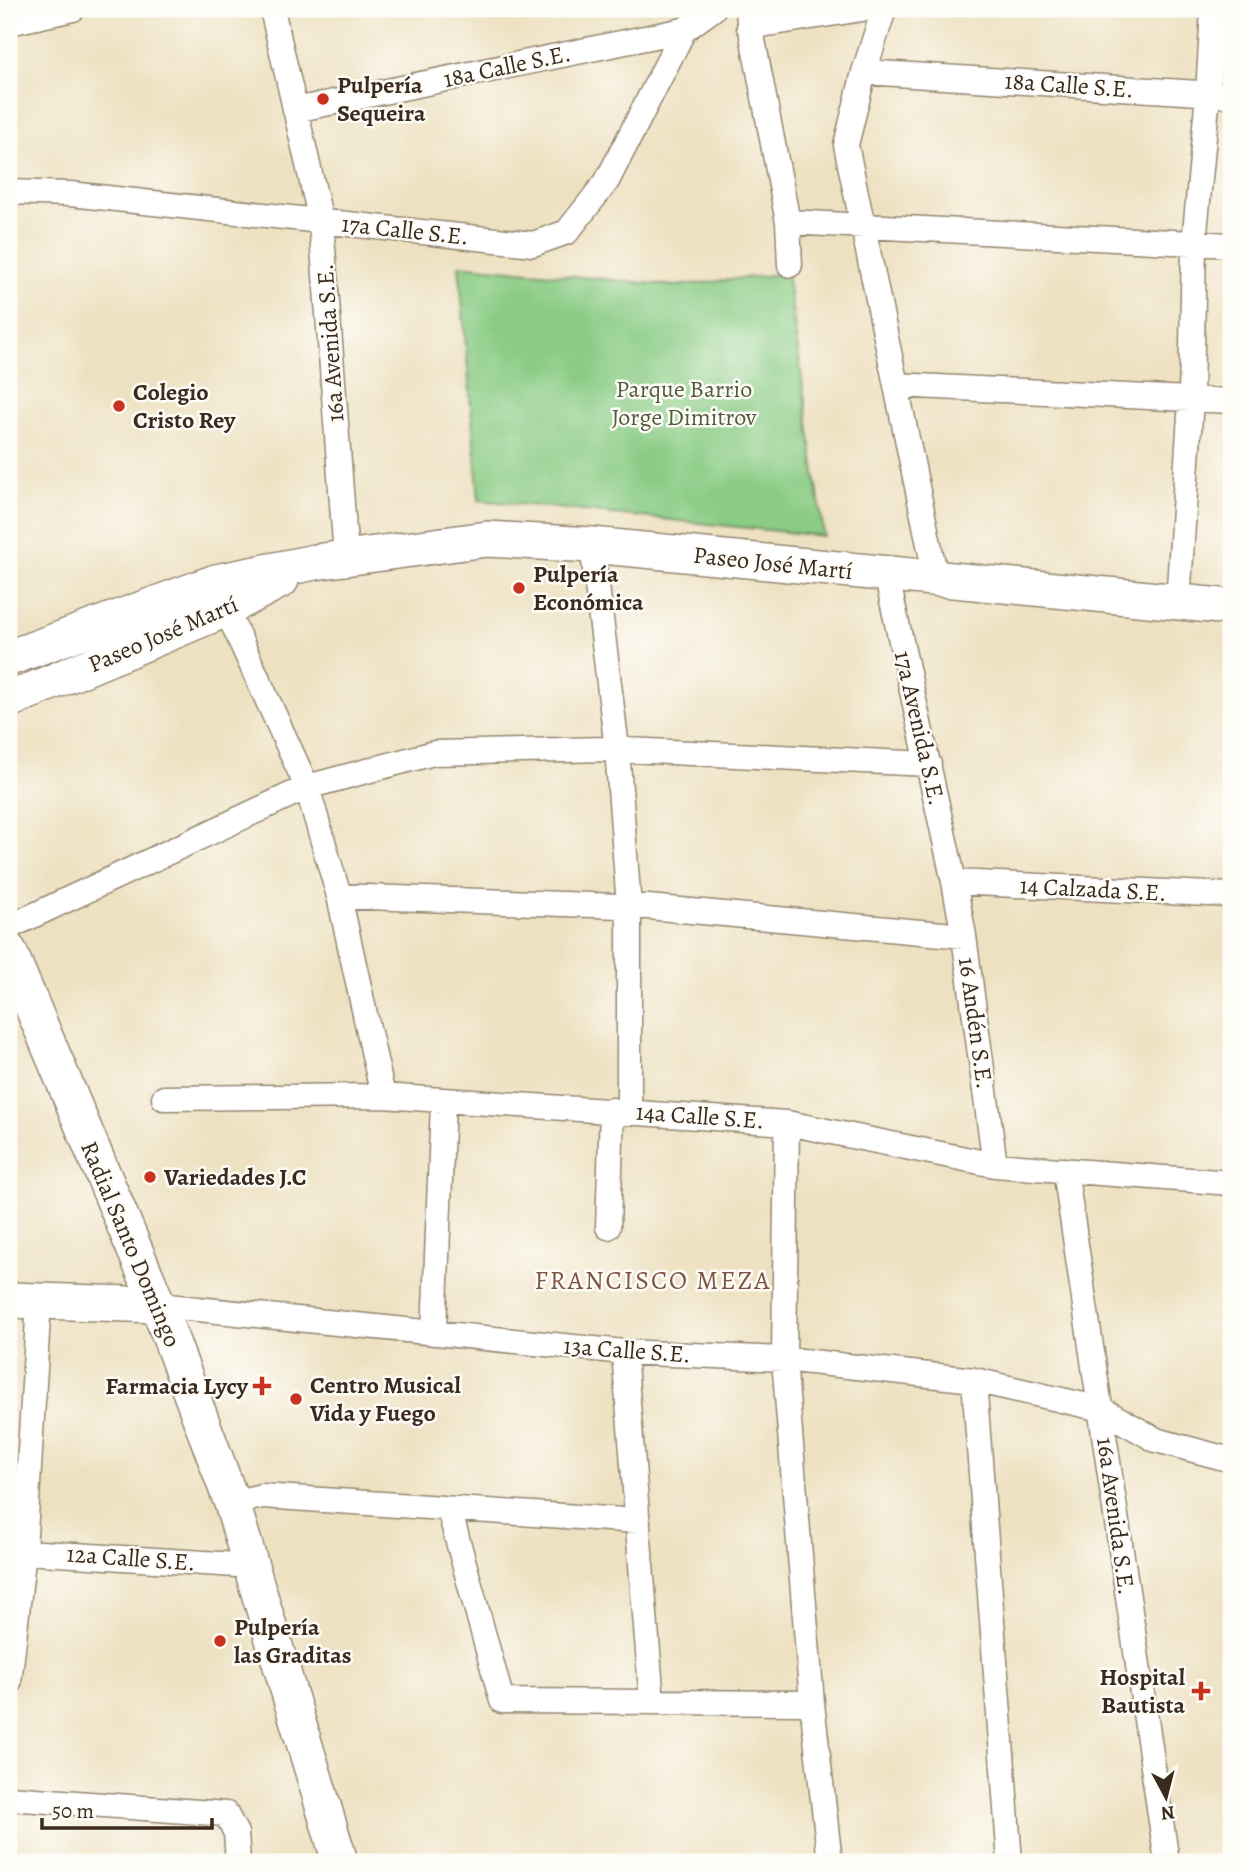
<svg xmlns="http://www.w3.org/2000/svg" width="1240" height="1871" font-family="Alegreya,serif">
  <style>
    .green { fill: #8acc85; stroke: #627b52; stroke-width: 2 }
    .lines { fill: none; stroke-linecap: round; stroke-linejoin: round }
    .street-casing { stroke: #948670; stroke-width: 27 }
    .secondary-casing { stroke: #948670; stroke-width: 38 }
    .street { stroke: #fff; stroke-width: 24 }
    .secondary { stroke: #fff; stroke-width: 35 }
    .poi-dot { fill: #c8321e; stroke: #fdfcf7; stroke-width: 2.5 }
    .labels { text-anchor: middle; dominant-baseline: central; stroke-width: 5; stroke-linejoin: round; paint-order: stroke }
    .street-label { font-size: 24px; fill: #3b2a1e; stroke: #fdfcf7 }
    .poi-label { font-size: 24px; font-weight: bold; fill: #3b2a1e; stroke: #fdfcf7; text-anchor: start }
    .park-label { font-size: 24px; fill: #535b3d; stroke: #fdfcf7 }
    .neighbourhood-label { font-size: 26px; letter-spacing: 2px; fill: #7e5543; stroke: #fdfcf7 }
  </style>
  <rect width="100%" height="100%" fill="#fdfcf7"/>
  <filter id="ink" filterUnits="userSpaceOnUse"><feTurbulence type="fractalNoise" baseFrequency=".0143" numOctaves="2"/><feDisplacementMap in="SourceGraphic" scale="14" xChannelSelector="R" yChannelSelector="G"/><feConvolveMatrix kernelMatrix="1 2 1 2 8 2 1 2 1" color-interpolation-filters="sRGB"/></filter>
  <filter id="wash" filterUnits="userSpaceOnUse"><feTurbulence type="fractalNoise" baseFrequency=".00686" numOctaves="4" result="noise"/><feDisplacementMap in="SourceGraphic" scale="28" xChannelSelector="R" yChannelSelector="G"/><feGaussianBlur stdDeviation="1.57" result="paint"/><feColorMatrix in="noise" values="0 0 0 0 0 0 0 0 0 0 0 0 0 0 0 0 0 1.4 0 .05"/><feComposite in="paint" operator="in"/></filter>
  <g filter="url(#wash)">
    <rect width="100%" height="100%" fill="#eee1c1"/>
    <!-- green -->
    <path class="green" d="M459,265l217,21 111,-13 37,263 -345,-36z"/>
  </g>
  <g filter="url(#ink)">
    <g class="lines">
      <defs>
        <path id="street" d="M272,9l49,212 25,336
          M747,9l41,213 2,43
          M884,9l-20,63 -18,73 90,433
          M9,23l64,-14
          M749,27l113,-18
          M864,72l367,23
          M295,110l389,-80 29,-21
          M9,192l61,2 463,50 34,-12 40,-51 77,-151
          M788,222l443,23
          M896,385l335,16
          M592,545l25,204 12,158v204
          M886,573l68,309 10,54 31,229
          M1178,603l13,-204 3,-156 14,-149 5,-85
          M226,609l81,178 32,109 44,200
          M954,882l277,13
          M339,896l309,11 316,29
          M9,927l298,-140 127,-34 172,-4 323,15
          M164,1098l219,-2 404,27 208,42 236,18
          M787,1123l-3,236 28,344 18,159
          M1065,1170l102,692
          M608,1227l4,-117
          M158,1305l466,47 160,7 190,21 127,29 55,31 75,20
          M434,1333l9,-231
          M624,1352l28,350
          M974,1380l36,482
          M232,1503l30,-7 376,25
          M449,1509l53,192 310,2
          M9,1551l244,15
          M9,1683l15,-132 15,-250
          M9,1798l217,16 10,19 2,29"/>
        <path id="secondary" d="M9,658l207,-76 99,-20 172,-23 105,6 639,62
          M9,700l217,-91 55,-29
          M9,951l149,354 74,198 108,359
          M9,1300l149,5"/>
      </defs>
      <!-- street casing -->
      <use href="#street" class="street-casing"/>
      <!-- secondary casing -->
      <use href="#secondary" class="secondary-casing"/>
      <!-- street -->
      <use href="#street" class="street"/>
      <!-- secondary -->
      <use href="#secondary" class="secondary"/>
    </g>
  </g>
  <!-- markers -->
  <g class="poi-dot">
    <circle cx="323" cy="99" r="7"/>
    <circle cx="119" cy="406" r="7"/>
    <circle cx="519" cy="588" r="7"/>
    <circle cx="150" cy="1177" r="7"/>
    <path d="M258.5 1375.5h7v7h7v7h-7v7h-7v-7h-7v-7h7z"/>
    <circle cx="296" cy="1399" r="7"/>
    <circle cx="220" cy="1641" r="7"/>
    <path d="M1197.5 1680.5h7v7h7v7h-7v7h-7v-7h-7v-7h7z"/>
  </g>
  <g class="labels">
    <!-- street labels -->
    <g class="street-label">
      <text transform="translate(507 66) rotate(-12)">18a Calle S.E.</text>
      <text transform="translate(1069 85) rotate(4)">18a Calle S.E.</text>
      <text transform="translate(405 230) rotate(6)">17a Calle S.E.</text>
      <text transform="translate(330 343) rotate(-94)">16a Avenida S.E.</text>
      <text transform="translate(773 563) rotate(6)">Paseo José Martí</text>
      <text transform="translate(163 634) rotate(-23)">Paseo José Martí</text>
      <text transform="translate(920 728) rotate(77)">17a Avenida S.E.</text>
      <text transform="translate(1093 889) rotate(3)">14 Calzada S.E.</text>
      <text transform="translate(976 1023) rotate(82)">16 Andén S.E.</text>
      <text transform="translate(700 1116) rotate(4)">14a Calle S.E.</text>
      <text transform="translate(131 1244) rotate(67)">Radial Santo Domingo</text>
      <text transform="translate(627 1350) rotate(4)">13a Calle S.E.</text>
      <text transform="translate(1116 1516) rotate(82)">16a Avenida S.E.</text>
      <text transform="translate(131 1558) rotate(4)">12a Calle S.E.</text>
    </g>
    <!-- poi labels -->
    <g class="poi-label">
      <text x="337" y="85">Pulpería<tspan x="337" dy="28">Sequeira</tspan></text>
      <text x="133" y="392">Colegio<tspan x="133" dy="28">Cristo Rey</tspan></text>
      <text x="533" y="574">Pulpería<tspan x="533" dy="28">Económica</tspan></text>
      <text x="164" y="1177">Variedades J.C</text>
      <text x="310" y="1385">Centro Musical<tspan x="310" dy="28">Vida y Fuego</tspan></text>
      <text x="248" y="1386" text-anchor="end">Farmacia Lycy</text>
      <text x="234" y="1627">Pulpería<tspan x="234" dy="28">las Graditas</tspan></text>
      <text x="1185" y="1677" text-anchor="end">Hospital<tspan x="1185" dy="28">Bautista</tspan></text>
    </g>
    <!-- park labels -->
    <g class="park-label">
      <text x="684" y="389">Parque Barrio<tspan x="684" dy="28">Jorge Dimitrov</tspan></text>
    </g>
    <!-- neighbourhood labels -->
    <g class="neighbourhood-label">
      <text x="653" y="1280">FRANCISCO MEZA</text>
    </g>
  </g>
  <!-- margin -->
  <rect width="1240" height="1871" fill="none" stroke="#fdfcf7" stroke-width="35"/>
  <!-- north arrow -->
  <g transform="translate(1166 1797) rotate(173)" stroke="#fdfcf7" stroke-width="5" paint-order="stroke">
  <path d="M0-5L12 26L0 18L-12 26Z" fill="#3b2a1e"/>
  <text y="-10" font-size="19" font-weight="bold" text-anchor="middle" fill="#3b2a1e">N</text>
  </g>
  <!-- scale -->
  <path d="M42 1818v10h170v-10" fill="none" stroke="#3b2a1e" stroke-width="3.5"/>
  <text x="52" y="1818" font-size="21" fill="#3b2a1e" stroke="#fdfcf7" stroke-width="5" paint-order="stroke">50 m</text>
</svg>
